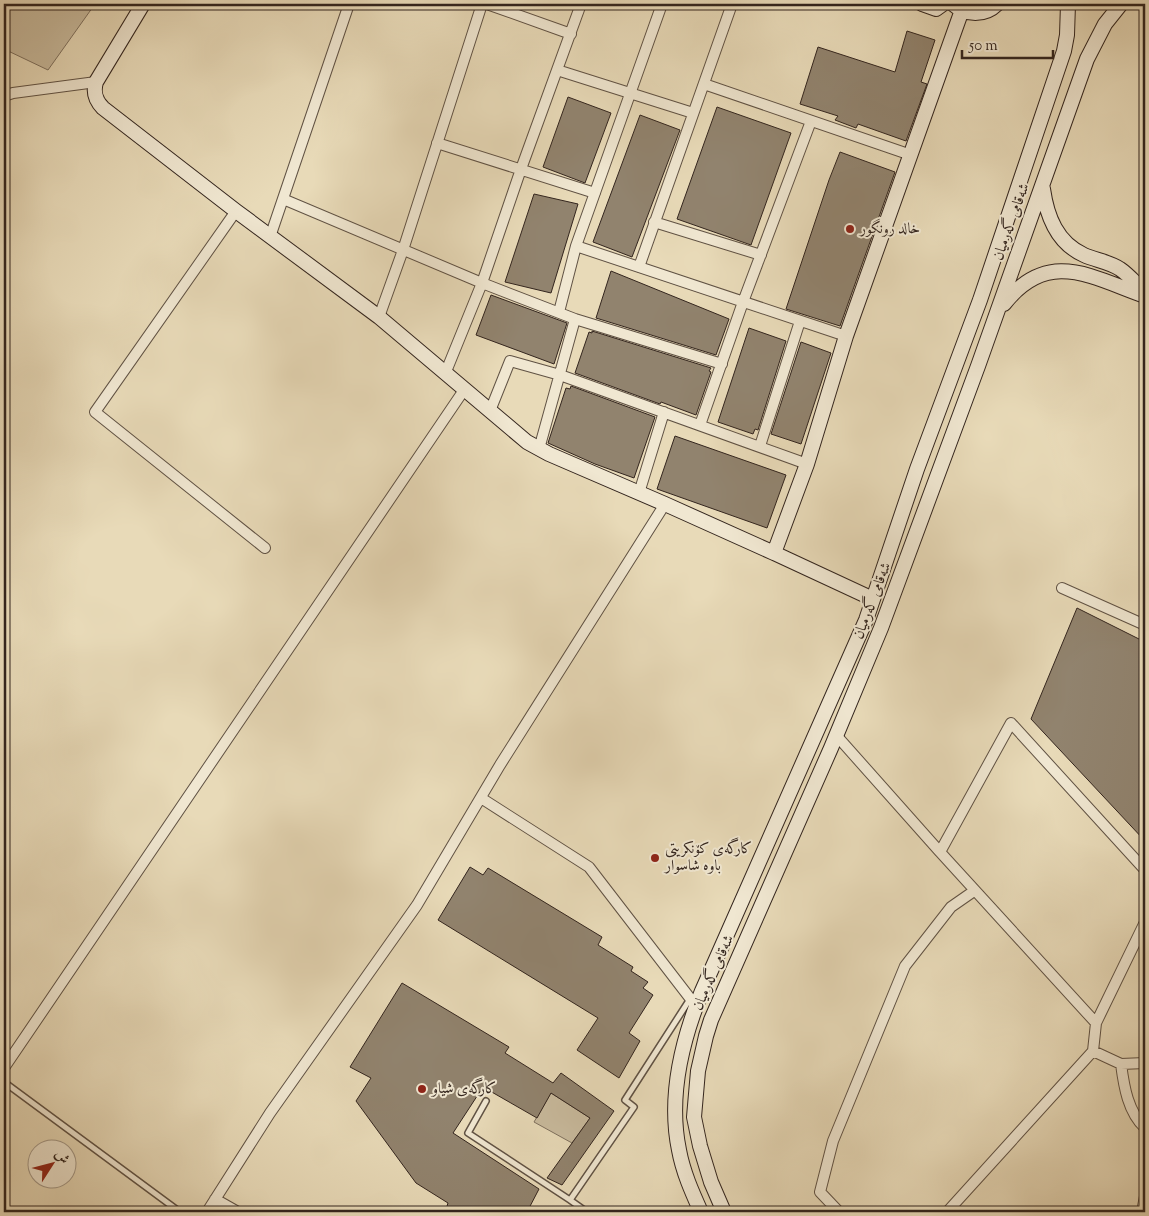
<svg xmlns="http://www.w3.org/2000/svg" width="1149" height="1216" font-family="'Sorts Mill Goudy',Amiri,serif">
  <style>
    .green { fill: #c9bb9e; stroke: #7e705e }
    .building { fill: #91836e; stroke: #33251e }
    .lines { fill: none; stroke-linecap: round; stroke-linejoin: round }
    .lane-casing { stroke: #605244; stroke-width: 8 }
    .street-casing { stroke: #605244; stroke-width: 12 }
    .secondary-casing { stroke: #33251e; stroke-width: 16 }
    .lane { stroke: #f0e7d1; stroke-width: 5 }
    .street { stroke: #f0e7d1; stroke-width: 10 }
    .secondary { stroke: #f0e7d1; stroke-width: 14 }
    .poi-dot { fill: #8f2418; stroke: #f0e7d1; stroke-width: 2 }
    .labels { text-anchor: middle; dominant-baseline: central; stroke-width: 4; stroke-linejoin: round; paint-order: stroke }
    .street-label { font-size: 15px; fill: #33251e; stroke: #f0e7d1 }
    .poi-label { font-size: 15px; fill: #33251e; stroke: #f0e7d1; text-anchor: start }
  </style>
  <rect width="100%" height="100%" fill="#e8dab8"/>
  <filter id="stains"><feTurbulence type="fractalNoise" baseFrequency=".004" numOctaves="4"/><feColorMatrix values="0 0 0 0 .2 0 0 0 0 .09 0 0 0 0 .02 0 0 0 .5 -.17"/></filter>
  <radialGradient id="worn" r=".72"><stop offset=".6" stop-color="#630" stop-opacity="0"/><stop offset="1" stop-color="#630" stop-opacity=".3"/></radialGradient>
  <!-- green -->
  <path class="green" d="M4,4h91l-47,66 -44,-21z
    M551,1093l39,25 -18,25 -38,-21z"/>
  <!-- building -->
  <path class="building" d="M907,31l28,9 -14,42 6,2 -21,57 -48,-17 -2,4 -21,-8 3,-4 -38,-12 18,-57 77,25z
    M568,97l43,16 -26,70 -42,-16z
    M717,107l74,26 -40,112 -74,-26z
    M640,115l40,15 -48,127 -39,-15z
    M840,152l55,20 -55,154 -54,-17 43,-129z
    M534,194l44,10 -27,89 -46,-11z
    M611,271l118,48 -13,36 -120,-37z
    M491,295l76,28 -13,41 -78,-29z
    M749,328l37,13 -28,89 -3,-1 -2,5 -35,-12z
    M592,331l119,37 -2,3 2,1 -15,43 -35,-13 -1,2 -85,-31 14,-41 3,1z
    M801,342l30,11 -30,91 -30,-10z
    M571,386l84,31 -21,61 -39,-14 -47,-21 18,-55 4,1z
    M675,436l111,39 -19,53 -110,-39z
    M1077,608l68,34v199l-114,-122z
    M470,867l13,8 5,-7 114,69 -4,8 35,22 -2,4 17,11 -5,6 10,7 -24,38 11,8 -21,37 -42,-28 21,-32 -160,-98z
    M402,983l107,64 -4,6 48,30 8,-10 53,38 -52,74 -15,-7 43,-60 -39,-25 -14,25 -54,-31 -30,46 86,56 -12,23h-82l3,-9 -32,-20 -60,-82 15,-23 -21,-11z"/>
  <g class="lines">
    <defs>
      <path id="lane" d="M4,1082l176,130
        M486,1101l-18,32 102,67 64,-93 -9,-7 65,-101
        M570,1200l17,12"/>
      <path id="street" d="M487,4l84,30
        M557,70l136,43
        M704,84l207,71
        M4,96l9,-3 83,-11
        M437,143l158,50
        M283,199l199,84 93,36 -36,130
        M236,211l-141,201 170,136
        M654,222l107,33
        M270,237l79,-233
        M576,246l270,90
        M639,267l93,-263
        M559,312l17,-66 86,-242
        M379,317l24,-67 79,-246
        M575,319l147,45
        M445,374l37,-91 39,-114 60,-165
        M490,411l20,-50 50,14 247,89
        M700,425l43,-123 68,-181
        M760,446l40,-125
        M639,493l25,-81
        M1062,588l83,37
        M836,735l104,117
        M481,798l108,69 107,139
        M1096,1023l-156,-171 71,-129 134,147
        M1093,1051l28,13 24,-1
        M1121,1064c3,23 7,48 24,64
        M4,1068l460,-678
        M215,1199l23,13
        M207,1212l63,-99 147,-208 83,-140 165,-261
        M839,1212l-19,-20 13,-51 72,-175 46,-59 23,-16
        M947,1212l146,-161 3,-28 49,-101
        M1142,1212l3,-16"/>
      <path id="secondary" d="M143,4l-47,78c-3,10 -1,18 7,26l133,103 143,106 148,125 22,12 116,50 109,49 33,-89 39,-128 116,-326
        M922,4l14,5 7,-5
        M953,4c13,12 32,12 44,0
        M1043,189c4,28 14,54 41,66 11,5 26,7 36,14 9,6 17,16 25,23
        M1004,304c44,-56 87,-27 141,-8
        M774,553l99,46
        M701,1212c-9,-20 -18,-40 -22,-62 -11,-53 3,-110 23,-159l164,-371 51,-151 63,-169 84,-249 3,-16 1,-31
        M724,1212l-13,-30 -11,-36 -6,-29 4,-46 8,-35 5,-16 120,-272 50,-120 97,-262 109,-307 18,-35 16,-20"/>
    </defs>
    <!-- lane casing -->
    <use href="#lane" class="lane-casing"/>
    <!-- street casing -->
    <use href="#street" class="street-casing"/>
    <!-- secondary casing -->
    <use href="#secondary" class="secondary-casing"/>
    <!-- lane -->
    <use href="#lane" class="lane"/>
    <!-- street -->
    <use href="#street" class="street"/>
    <!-- secondary -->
    <use href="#secondary" class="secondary"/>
  </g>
  <!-- markers -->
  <g class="poi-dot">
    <circle cx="850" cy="229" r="5"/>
    <circle cx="655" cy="858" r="5"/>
    <circle cx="422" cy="1089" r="5"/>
  </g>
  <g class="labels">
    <!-- street labels -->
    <g class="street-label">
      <text transform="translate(1012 222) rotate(-70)">شەقامی گەرمیان</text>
      <text transform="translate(873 601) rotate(-69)">شەقامی گەرمیان</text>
      <text transform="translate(714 973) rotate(-66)">شەقامی گەرمیان</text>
    </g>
    <!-- poi labels -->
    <g class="poi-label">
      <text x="860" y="229">خالد رونگور</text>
      <text x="665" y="849">کارگەی کۆنکریتی<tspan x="665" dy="17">باوە شاسوار</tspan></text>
      <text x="432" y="1089">کارگەی شیاو</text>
    </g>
  </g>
  <!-- margin -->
  <rect width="1149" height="1216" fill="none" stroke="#e8dab8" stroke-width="20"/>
  <rect x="5" y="5" width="1139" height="1206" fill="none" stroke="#33251e" stroke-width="2.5"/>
  <rect x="10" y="10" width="1129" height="1196" fill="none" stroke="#33251e"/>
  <!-- north arrow -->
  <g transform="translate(52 1164) rotate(54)"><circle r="24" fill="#f0e7d1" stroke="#a49989"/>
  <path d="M0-4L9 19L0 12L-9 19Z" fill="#8f2418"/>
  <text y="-8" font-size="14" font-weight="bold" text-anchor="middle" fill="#33251e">ش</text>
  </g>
  <!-- scale -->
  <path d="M962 50v8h91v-8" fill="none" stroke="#33251e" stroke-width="2.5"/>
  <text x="969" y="50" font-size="15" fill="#33251e" stroke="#f0e7d1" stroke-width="4" paint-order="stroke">50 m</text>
  <rect width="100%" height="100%" filter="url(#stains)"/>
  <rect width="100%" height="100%" fill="url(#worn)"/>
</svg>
